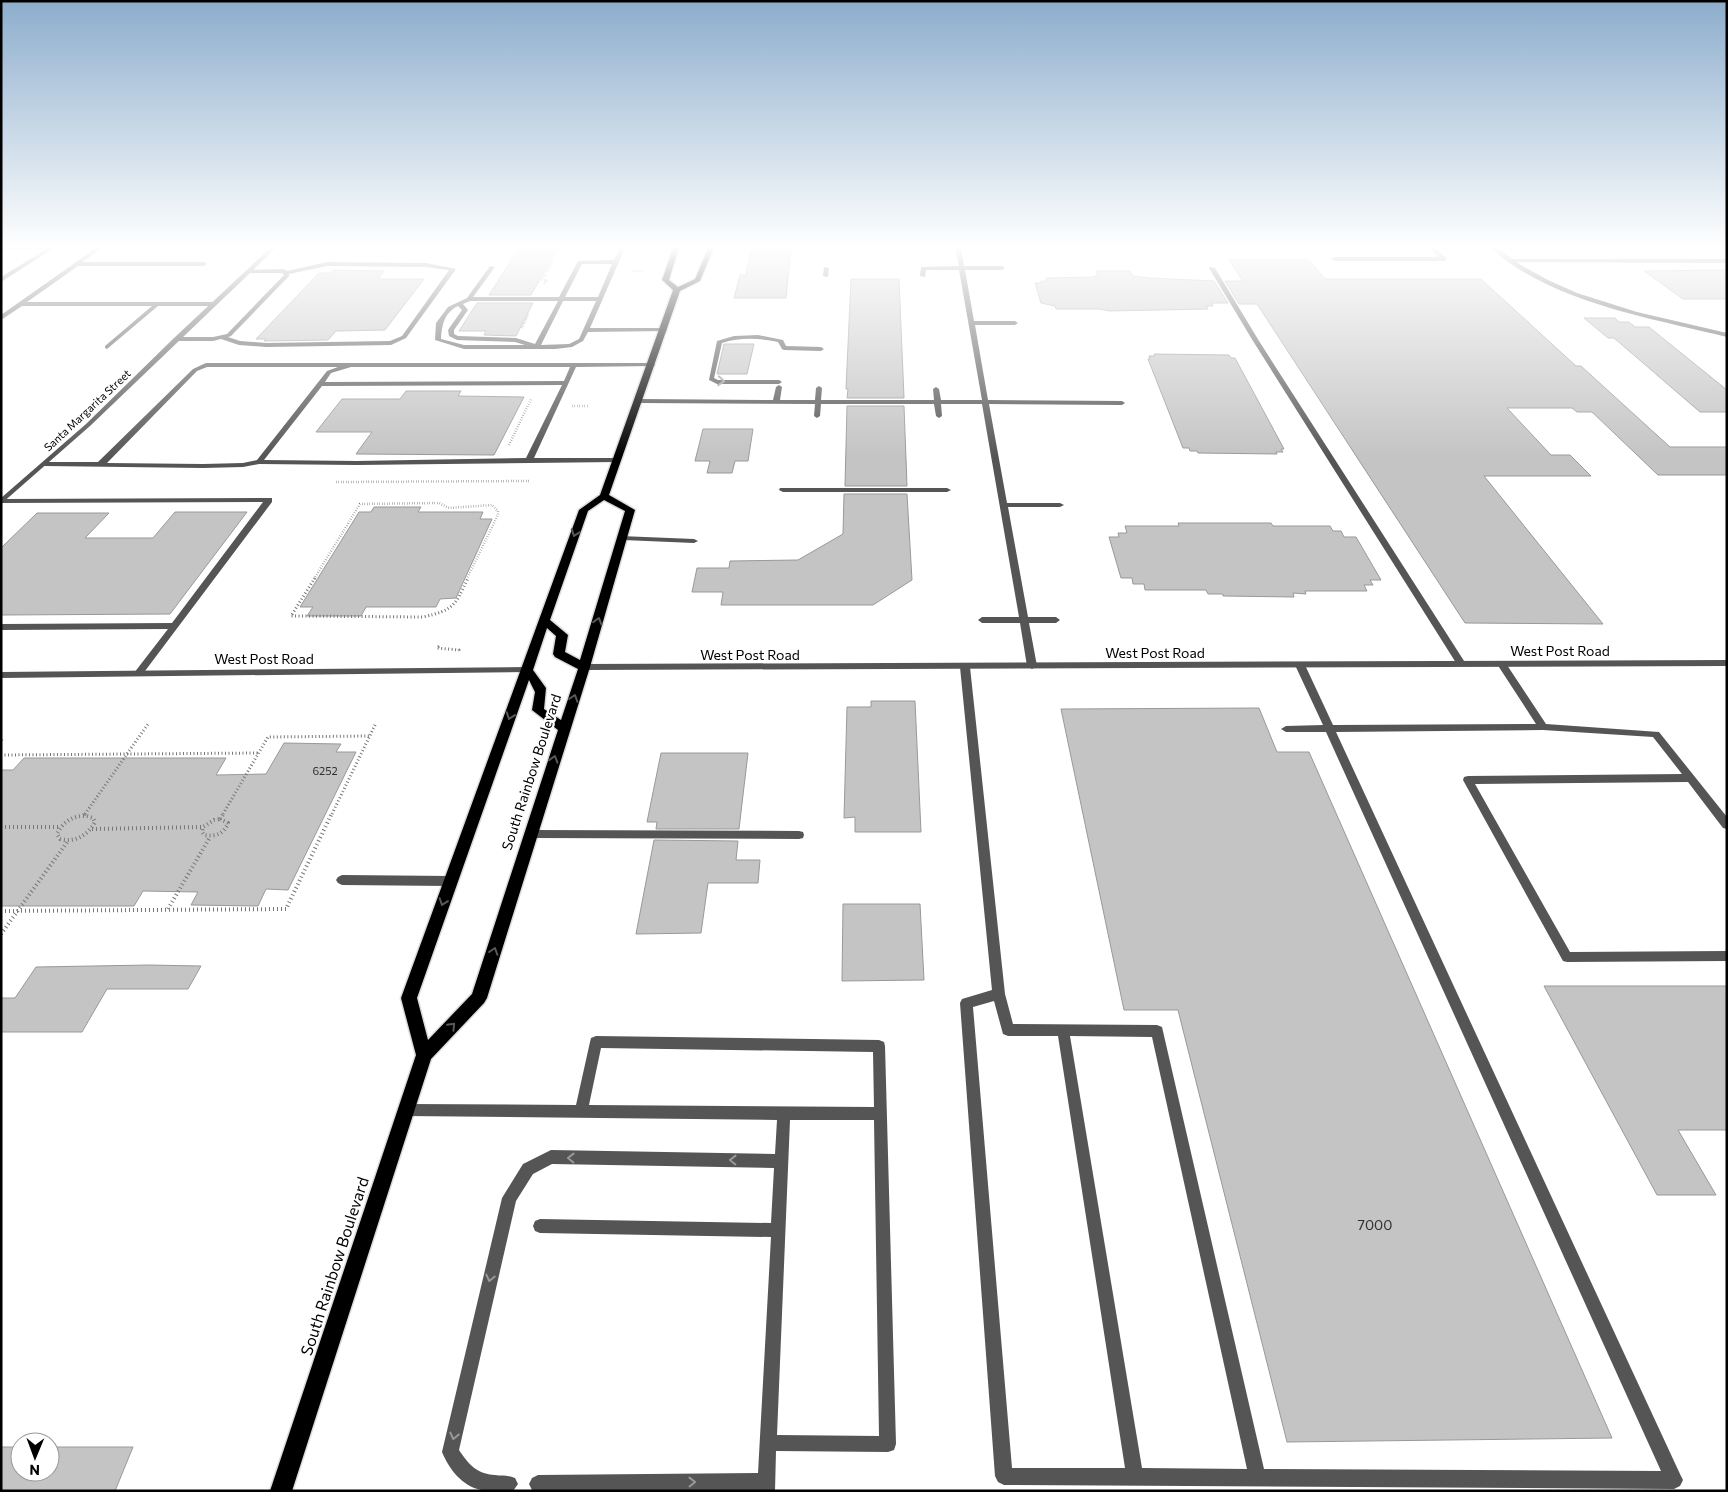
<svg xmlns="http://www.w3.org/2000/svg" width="1728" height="1492" font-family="Commissioner,sans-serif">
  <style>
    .building { fill: #c4c4c4; stroke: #999 }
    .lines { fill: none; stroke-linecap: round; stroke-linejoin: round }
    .primary-casing { stroke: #dbdbdb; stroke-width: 3 }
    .path-far3 { stroke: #777; stroke-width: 2; stroke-dasharray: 0.5 1; stroke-linecap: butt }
    .path-far2 { stroke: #777; stroke-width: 2.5; stroke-dasharray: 0.5 2; stroke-linecap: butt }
    .path-far1 { stroke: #777; stroke-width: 3; stroke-dasharray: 1 2.5; stroke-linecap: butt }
    .path { stroke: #777; stroke-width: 4; stroke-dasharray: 1 3; stroke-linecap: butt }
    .service { fill: #555; fill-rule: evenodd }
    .minor { fill: #555; fill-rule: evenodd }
    .tertiary { fill: #555; fill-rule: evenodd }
    .primary { fill: #000; fill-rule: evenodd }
    .oneway { stroke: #999 }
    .oneway2 { stroke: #595959 }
    .labels { text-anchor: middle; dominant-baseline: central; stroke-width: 4.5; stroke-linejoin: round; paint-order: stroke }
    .far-street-label { font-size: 11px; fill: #000; stroke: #fff }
    .number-label { font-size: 11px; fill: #313131 }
    .street-label { font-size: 14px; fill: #000; stroke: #fff }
    .near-number-label { font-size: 14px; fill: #313131 }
    .near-street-label { font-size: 16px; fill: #000; stroke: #fff }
  </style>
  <rect width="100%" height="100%" fill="#fff"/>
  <!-- building -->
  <path class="building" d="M519,248h39l-27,47h-42z
    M751,248h40l-5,50h-52l6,-23h6z
    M1229,260h80l16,19h156l95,87h5l89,81h57v28h-69l-66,-63h-15l-5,-4h-65l44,47h19l21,21h-107l119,148 -138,-1 -208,-319h-18l-14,-23h18z
    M333,270l51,1 -6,8h46l-39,51 -49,1 -8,9 -62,1h-2l2,-2h-10l63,-66h11z
    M1727,270v29h-44l-39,-28z
    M1096,271h34l3,5 17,2 64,3 14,22h-16l1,3h-7l2,3 -99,2 -10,-2h-43l-1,-3 -14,-3 -6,-20h6v-2h6l-1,-3 49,-1 -1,-1h4z
    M851,279h48l5,119h-57l1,-9h-2z
    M477,303h56l-17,33 -32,-1 2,-4h-27z
    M1584,318h31l4,4h10l6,5h14l78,63v22h-27l-86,-74h-6z
    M724,344h30l-7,30h-30z
    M1154,354l75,1 2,3h4l49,91h-3l2,3h-7l1,2 -79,-1 -1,-2h-7l-1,-3h-6l-35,-89h2l-1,-3h6z
    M406,391h55l-3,5 66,1 -30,58 -138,-1 16,-22h-56l26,-33h58z
    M847,406h57l3,80h-62z
    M703,429h50l-5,32h-13l-3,12h-25l3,-12h-15z
    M844,494h63l5,86 -39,25h-152l2,-13h-31l5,-24h32l1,-7 68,-1 45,-26z
    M374,507h47l-3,5h65l-3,7h12l-36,79 -16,1 -4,8h-70l-5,9h-54l6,-9h-13l59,-95h12z
    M175,512h72l-77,102 -169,1v-67l36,-35h72l-24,25h68z
    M1178,523h93l2,3h57l3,5h8l3,6h12l25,43h-11l3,5h-9l3,6h-62l1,3 -13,-1 1,4 -71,-1v-2h-15l-2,-4h-61l-1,-6h-11l-1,-6h-11l-12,-41h10l-1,-4h9l-2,-7h54z
    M871,701h44l6,131h-66v-15l-11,1 3,-111h24z
    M1259,708l18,44h32l303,686 -325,4 -109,-432h-54l-63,-301z
    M284,743l57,1 -5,8h20l-68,138 -22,-1 -8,17 -67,-1 7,-13 -55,-1 -9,15h-133v-136h12l11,-12h202l-10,17 50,-1z
    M661,753h87l-9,76h-83l1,-7h-10z
    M654,840l84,1 -2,19h24l-2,23h-50l-7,50 -65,1z
    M843,904h77l4,76 -82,1z
    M149,965l52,1 -13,23h-81l-25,43h-81v-34h14l21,-31z
    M1544,986h183v144h-49l38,65h-59z
    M1,1447h19v25h30v-25h83l-18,44h-114z"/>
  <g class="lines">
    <defs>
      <path id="primary" d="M673,248h6l-10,32 9,7 17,-8 13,-31h6l-14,33 -20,10 -71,204 26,15 -45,157 -103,331 -3,5 -53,56 -139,432h-22l146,-436 -15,-57 178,-488 21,-15 73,-205 -11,-10zM604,500l21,11 -45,149 -15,-8 3,-17 -18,-15 38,-109zM547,628l9,8 -3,18 2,3 23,12 -17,51 -17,-11 2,-21 -13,-18zM529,680l6,12 -3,18 26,20 -86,264 -44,46 -11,-42z"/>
    </defs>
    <!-- primary casing -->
    <use href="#primary" class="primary-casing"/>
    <!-- path-far3 -->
    <path class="path-far3" d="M502,256l5,-8h35
      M633,271h10
      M544,284l3,-4h-5l11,-19
      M522,328l7,-15"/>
    <!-- path-far2 -->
    <path class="path-far2" d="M572,406h17
      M509,445l22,-46
      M336,482l193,-1
      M314,579l46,-75 79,-1 10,5 43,-3 6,6v4l-31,64"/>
    <!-- path-far1 -->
    <path class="path-far1" d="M315,578l-24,38 132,1c31,-7 32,-11 45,-39
      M439,646l-2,2 22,2 -1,3
      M1,738h2l-2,3
      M1,755l258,-2
      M85,814l63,-90
      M223,814l45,-77 102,-1
      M332,814l44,-91"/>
    <!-- path -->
    <path class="path" d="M84,815l1,-2
      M87,816l6,2 2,4c-7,13 -20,21 -35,17l-3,-5c6,-12 16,-19 30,-18z
      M220,819l4,-6
      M220,819l8,4c-4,11 -13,14 -24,12l-2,-3 1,-5 11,-7z
      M1,827h59
      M92,829l111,-2
      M168,909l42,-72
      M1,911l285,-2 46,-96
      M1,934l67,-93"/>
    <!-- service -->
    <path class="service" d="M1,248h53l-53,34v-5l44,-27h-44z
      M96,248h6l-20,14h122l3,2 -3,2h-126l-51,36h187l3,2 -3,2h-56l-51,43 -2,-1v-2l47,-40h-130l-21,14v-5z
      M620,248h5l-35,80h74l3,2 -1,1 -78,1 -5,9 -11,6 -17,2h-91l-29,-9 1,-17 12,-16 19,-9 23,-32 5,1 -22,30h86l19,-36 36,-1zM582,264h30l-14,33h-33zM470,301h88l-23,43 -19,-6 -58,-2 -4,-2v-4l14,-20 -5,-6zM563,301h33l-17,38 -10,5 -28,1zM458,306l4,4 -14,20 1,6 8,4 58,2 10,3h-61l-23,-6c1,-14 3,-26 17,-33z
      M955,248h6l3,18h38l3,2 -3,2h-37l9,51h41l3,2 -3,2h-40l13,75 134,1 3,2 -3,2 -133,-1 18,99h53l4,2 -4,2h-52l20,110h28l4,3 -4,3h-27l8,43 -5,3 -5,-3 -7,-43h-38l-4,-3 4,-3h37l-37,-213h-41l1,12 -3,2 -3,-2 -2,-12h-113l-1,12 -3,2 -3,-2 1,-12 -176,-1 -3,-2 3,-2 134,1 3,-13 3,-2 3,2 -2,13h35l1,-12 3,-2 3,2 -1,12h113l-1,-11 3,-2 3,2 2,11h41l-23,-130h-33l-1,7 -5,-1 1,-9 38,-1z
      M1429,248h6l12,11 -3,2h-110l-3,-2 3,-2h105z
      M1510,259h217v4l-219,-1 -1,-1z
      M327,262l99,1 30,6 -50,69 -15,7 -125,2 -27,-2 -18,-6 -8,2h-37l-3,-2 3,-2h37l14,-3 57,-59 -2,-2h-32l-3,-2 1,-1 36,-1 3,2zM327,266l99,1 23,3 -47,66 -12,5 -124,2 -26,-2 -12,-4 3,-1 58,-60v-2z
      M824,267l5,1 -1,9 -5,-1z
      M1210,267l5,1 44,73 207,323 -2,2h-6l-205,-325 -44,-73z
      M758,335l25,5 3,6 35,1 3,2 -3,2 -37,-1 -2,-1 -4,-7c-18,-4 -38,-5 -56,1l-8,35 4,2h61l3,2 -3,2h-62l-8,-4 8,-39 17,-5z
      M652,363l3,2 -1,1 -78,1 -42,91h86l1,2 -4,2 -260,3 -98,-1 -16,3 -40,1 -158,-2 -4,-2 4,-2h53l95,-93 13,-6zM207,367h131l-11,4 -70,89 -14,3 -40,1 -96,-1 90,-92zM351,367h219l-6,14 -239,1 6,-9zM562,385l-36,73 -169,3 -93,-1 58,-74z
      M780,488h167l4,2 -4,2h-164l-4,-2z
      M269,498h3v4l-130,173h-6l-2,-2 34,-44 -167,1v-6l171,-1 91,-121 -262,1v-4z
      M620,536l74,3 4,2 -4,2 -71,-3 -4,-2z
      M1502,661l3,1 41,62 113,8 68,85v12l-4,-1 -35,-46 -213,2 95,168 157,-1v10l-160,1 -4,-1 -100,-181 1,-3 4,-1 214,-2 -29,-37 -110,-7 -207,2 344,742 3,6 -3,6 -6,3 -670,-4 -6,-3 -3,-6 -35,-473 2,-4 30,-9 -32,-323 5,-3 5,3 35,327 8,30 144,1 5,2 102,442 397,2 -335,-739h-40l-5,-3 5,-3 37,-1 -28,-60 5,-3 5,3 28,60 203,-1 -39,-60zM994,1001l9,33 5,2h50l67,432h-113l-39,-461zM1070,1036l82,1 95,432 -105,-1z
      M531,830l268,1 4,1 1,3 -1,3 -4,1 -268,-1 -4,-1 -1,-3 1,-3z
      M342,875l108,1 4,2 2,3 -2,3 -4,2 -108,-1 -4,-2 -2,-3 2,-3z
      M596,1036l283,4 5,2 1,4 11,398 -2,6 -6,2 -112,-1 -1,40 -243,-1 -3,-6 3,-6 6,-3 220,-2 13,-236 -231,-4 -5,-2 -2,-5 2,-5 5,-2 231,4 3,-55 -222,-4 -19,10 -17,27 -57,249c10,15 18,24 36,25 7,1 13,0 20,3l3,6 -5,7c-10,0 -22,1 -32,-1 -19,-4 -32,-21 -39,-38l60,-254 21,-34 28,-14 224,4 2,-34 -371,-4 -5,-1 -2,-5 2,-5 5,-1 170,1 14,-63 1,-4zM601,1048l272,4 1,55 -285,-2zM790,1120h84l5,316 -102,-1z"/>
    <!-- minor -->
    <path class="minor" d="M270,248h6l-186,178 -89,78v-6l85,-74 88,-86z
      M1491,248h6l24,17 27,15 29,13 60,19 90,21v4c-76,-19 -177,-35 -236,-89z
      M526,667l3,1 2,2 -2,2 -528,6v-6z"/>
    <!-- tertiary -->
    <path class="tertiary" d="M1727,660v6l-1143,4 -5,-3 5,-3z"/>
    <!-- primary -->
    <use href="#primary" class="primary"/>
  </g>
  <!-- one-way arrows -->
  <defs><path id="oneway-chevron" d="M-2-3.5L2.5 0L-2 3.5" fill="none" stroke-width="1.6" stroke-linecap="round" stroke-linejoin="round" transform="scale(1.25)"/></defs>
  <g class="oneway">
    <use href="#oneway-chevron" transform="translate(721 381) rotate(6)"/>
    <use href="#oneway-chevron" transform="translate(571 1158) rotate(-179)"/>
    <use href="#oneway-chevron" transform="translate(733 1160) rotate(-179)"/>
    <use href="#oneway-chevron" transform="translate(490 1278) rotate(103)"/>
    <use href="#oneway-chevron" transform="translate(454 1436) rotate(103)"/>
    <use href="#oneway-chevron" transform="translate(692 1482) rotate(-1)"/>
  </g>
  <g class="oneway2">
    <use href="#oneway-chevron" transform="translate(575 533) rotate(110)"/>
    <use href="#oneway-chevron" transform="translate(598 621) rotate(-74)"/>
    <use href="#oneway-chevron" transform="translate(574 698) rotate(-72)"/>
    <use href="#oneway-chevron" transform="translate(510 716) rotate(110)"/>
    <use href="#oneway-chevron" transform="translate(554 759) rotate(-73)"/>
    <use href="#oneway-chevron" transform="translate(443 902) rotate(109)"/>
    <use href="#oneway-chevron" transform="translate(494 951) rotate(-72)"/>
    <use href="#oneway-chevron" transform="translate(452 1026) rotate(-46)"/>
  </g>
  <!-- sky -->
  <linearGradient id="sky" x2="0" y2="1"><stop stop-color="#8cadcc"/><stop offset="0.54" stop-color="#fff"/><stop offset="1" stop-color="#fff" stop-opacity="0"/></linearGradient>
  <rect width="1728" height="457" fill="url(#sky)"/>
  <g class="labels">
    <!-- far-street labels -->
    <g class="far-street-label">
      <text transform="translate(87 410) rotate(-43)">Santa Margarita Street</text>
    </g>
    <!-- number labels -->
    <g class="number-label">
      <text x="325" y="770">6252</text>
    </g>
    <!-- street labels -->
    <g class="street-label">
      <text x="1560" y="650">West Post Road</text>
      <text x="1155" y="652">West Post Road</text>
      <text x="750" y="654">West Post Road</text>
      <text x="264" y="658">West Post Road</text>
      <text transform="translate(531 772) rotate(-72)">South Rainbow Boulevard</text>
    </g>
    <!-- near-number labels -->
    <g class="near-number-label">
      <text x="1375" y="1224">7000</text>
    </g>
    <!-- near-street labels -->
    <g class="near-street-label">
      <text transform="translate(334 1266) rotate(-72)">South Rainbow Boulevard</text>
    </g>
  </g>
  <!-- border -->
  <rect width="1728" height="1492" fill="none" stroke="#000000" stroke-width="5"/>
  <!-- north arrow -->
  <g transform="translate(35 1457) rotate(181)"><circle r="24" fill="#ffffff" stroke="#999999"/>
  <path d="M0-4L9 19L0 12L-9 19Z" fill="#000000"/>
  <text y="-8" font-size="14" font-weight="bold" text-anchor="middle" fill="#000000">N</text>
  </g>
</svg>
